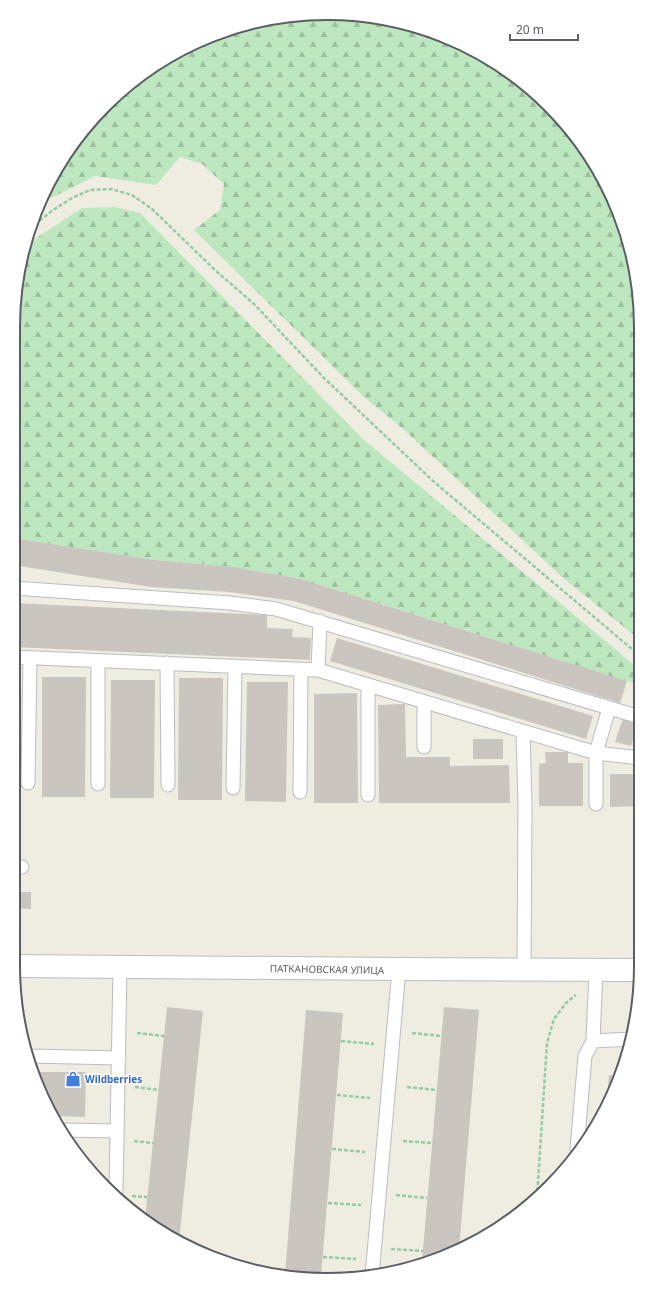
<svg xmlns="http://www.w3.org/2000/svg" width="654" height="1293" font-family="'Noto Sans',sans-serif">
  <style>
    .forest { fill: url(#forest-firs) }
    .building { fill: #cac6bf }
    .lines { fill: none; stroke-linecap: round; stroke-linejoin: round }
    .lane-casing { stroke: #babcc2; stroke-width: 15 }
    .street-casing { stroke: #babcc2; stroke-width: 24 }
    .path { stroke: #95caa7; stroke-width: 2.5; stroke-dasharray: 4 2; stroke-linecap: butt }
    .lane { stroke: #fff; stroke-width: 13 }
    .street { stroke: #fff; stroke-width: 22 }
    .labels { text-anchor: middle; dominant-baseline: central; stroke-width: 3; stroke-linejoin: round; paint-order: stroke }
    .street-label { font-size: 10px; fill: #5b5e64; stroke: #fff }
    .shop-label { font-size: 10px; font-weight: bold; fill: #366cbe; stroke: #fff; text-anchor: start }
    .rim { fill: none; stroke: #5b5e64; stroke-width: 2 }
  </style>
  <defs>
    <pattern id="forest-firs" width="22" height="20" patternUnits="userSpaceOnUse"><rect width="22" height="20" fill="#bde8bf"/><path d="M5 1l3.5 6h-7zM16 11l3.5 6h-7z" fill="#9dbf9f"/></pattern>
  </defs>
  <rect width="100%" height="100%" fill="#efede2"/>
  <!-- forest -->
  <path class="forest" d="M347,14l61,10 58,21 68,46 42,45 41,71 21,79 1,353 -76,-61 -161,-150 -38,-31 -170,-167 26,-20 4,-26 -22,-20 -22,-7 -24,28 -61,-9 -56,28 6,-16 33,-52 42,-45 50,-36 56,-25 60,-14z
    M115,207l25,6 223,226 276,230v16l-338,-106 -68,-12 -78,-7 -142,-22 1,-231 10,-61 58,-38z"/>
  <!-- building -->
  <path class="building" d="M13,538l142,22 78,7 68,12 326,102 -7,22 -326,-102 -65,-9 -78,-5 -138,-22z
    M13,603l254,12v13l26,1 -1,8 19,1 -1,22 -297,-13z
    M337,638l256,78 -7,23 -256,-78z
    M13,670h5l-3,126h-2z
    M42,677h44l-1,120h-43z
    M179,678h44l-1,122h-44z
    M111,680h44l-1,118h-44z
    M247,682h41l-2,120 -41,-1z
    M357,693l1,110h-44v-109z
    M405,704l1,53h44v9l59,-1 1,38h-131l-1,-98z
    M623,718l15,5 -7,23 -16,-4z
    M473,739h30v20h-30z
    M545,752h23v11h15v43h-44v-42l7,-1z
    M610,774h30v32l-30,1z
    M13,892h18v17l-18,-1z
    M167,1007l36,4 -24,230 -26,-14 -8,-7z
    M444,1007l35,3 -20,240 -37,11z
    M306,1010l37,3 -22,263 -36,-1z
    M32,1072h54l-1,45 -29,-1z
    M609,1075l10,1 -10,29 -3,4z"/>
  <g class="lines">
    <defs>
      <path id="lane" d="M13,588l217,15 46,6 364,108
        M13,657l305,13 278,83 44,5
        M98,661v123
        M167,663l1,122
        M318,670l2,-49
        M368,685v110
        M424,702v45
        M523,731l2,74 -1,165
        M28,783l2,-125
        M233,788l2,-122
        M300,792l1,-123
        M596,804v-51l13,-45
        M13,867h9
        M593,1041l39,-2
        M28,1056l91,2
        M64,1130l53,1
        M577,1149l8,-93 8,-15 3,-70
        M116,1192l4,-226
        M372,1276l27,-307"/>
      <path id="street" d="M13,966l386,3 241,1"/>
    </defs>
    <!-- lane casing -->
    <use href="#lane" class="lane-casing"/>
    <!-- street casing -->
    <use href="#street" class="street-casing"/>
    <!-- path -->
    <path class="path" d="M30,228l23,-18 19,-12 18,-8 21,-1 21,6 20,14 63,61 39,34 69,73 110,104 206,174
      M137,1033l27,3
      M412,1033l29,3
      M341,1041l33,3
      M135,1087l24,3
      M407,1087l30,3
      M337,1095l33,3
      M134,1141l19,2
      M403,1141l29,2
      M332,1149l33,3
      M396,1195l31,3
      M132,1196l15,1
      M537,1197l10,-154 7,-24 12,-16 10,-8
      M328,1203l33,2
      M391,1249l32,2
      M323,1257l33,2"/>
    <!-- lane -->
    <use href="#lane" class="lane"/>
    <!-- street -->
    <use href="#street" class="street"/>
  </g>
  <!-- icons -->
  <defs>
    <symbol id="shop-bare" viewBox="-9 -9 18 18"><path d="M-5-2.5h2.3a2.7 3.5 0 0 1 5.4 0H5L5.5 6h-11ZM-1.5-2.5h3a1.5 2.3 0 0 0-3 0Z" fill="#3f7fe0" stroke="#fff" stroke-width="2.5" paint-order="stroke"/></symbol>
  </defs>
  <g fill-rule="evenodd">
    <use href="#shop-bare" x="62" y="1068" width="22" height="22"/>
  </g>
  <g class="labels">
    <!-- street labels -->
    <g class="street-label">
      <text transform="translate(327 969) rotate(1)">ПАТКАНОВСКАЯ УЛИЦА</text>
    </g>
    <!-- shop labels -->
    <g class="shop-label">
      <text x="85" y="1079">Wildberries</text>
    </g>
  </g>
  <!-- crop -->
  <path d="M0 0H654V1293H0ZM327 20H327A307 307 0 0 1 634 327V966A307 307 0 0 1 327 1273H327A307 307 0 0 1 20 966V327A307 307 0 0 1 327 20Z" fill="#fff" fill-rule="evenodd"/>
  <path class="rim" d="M327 20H327A307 307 0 0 1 634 327V966A307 307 0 0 1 327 1273H327A307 307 0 0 1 20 966V327A307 307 0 0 1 327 20Z"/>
  <!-- scale -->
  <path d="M510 34v6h68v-6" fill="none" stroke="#5b5e64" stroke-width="2"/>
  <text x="516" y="34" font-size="12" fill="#5b5e64" stroke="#ffffff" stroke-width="3" paint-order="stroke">20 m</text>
</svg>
